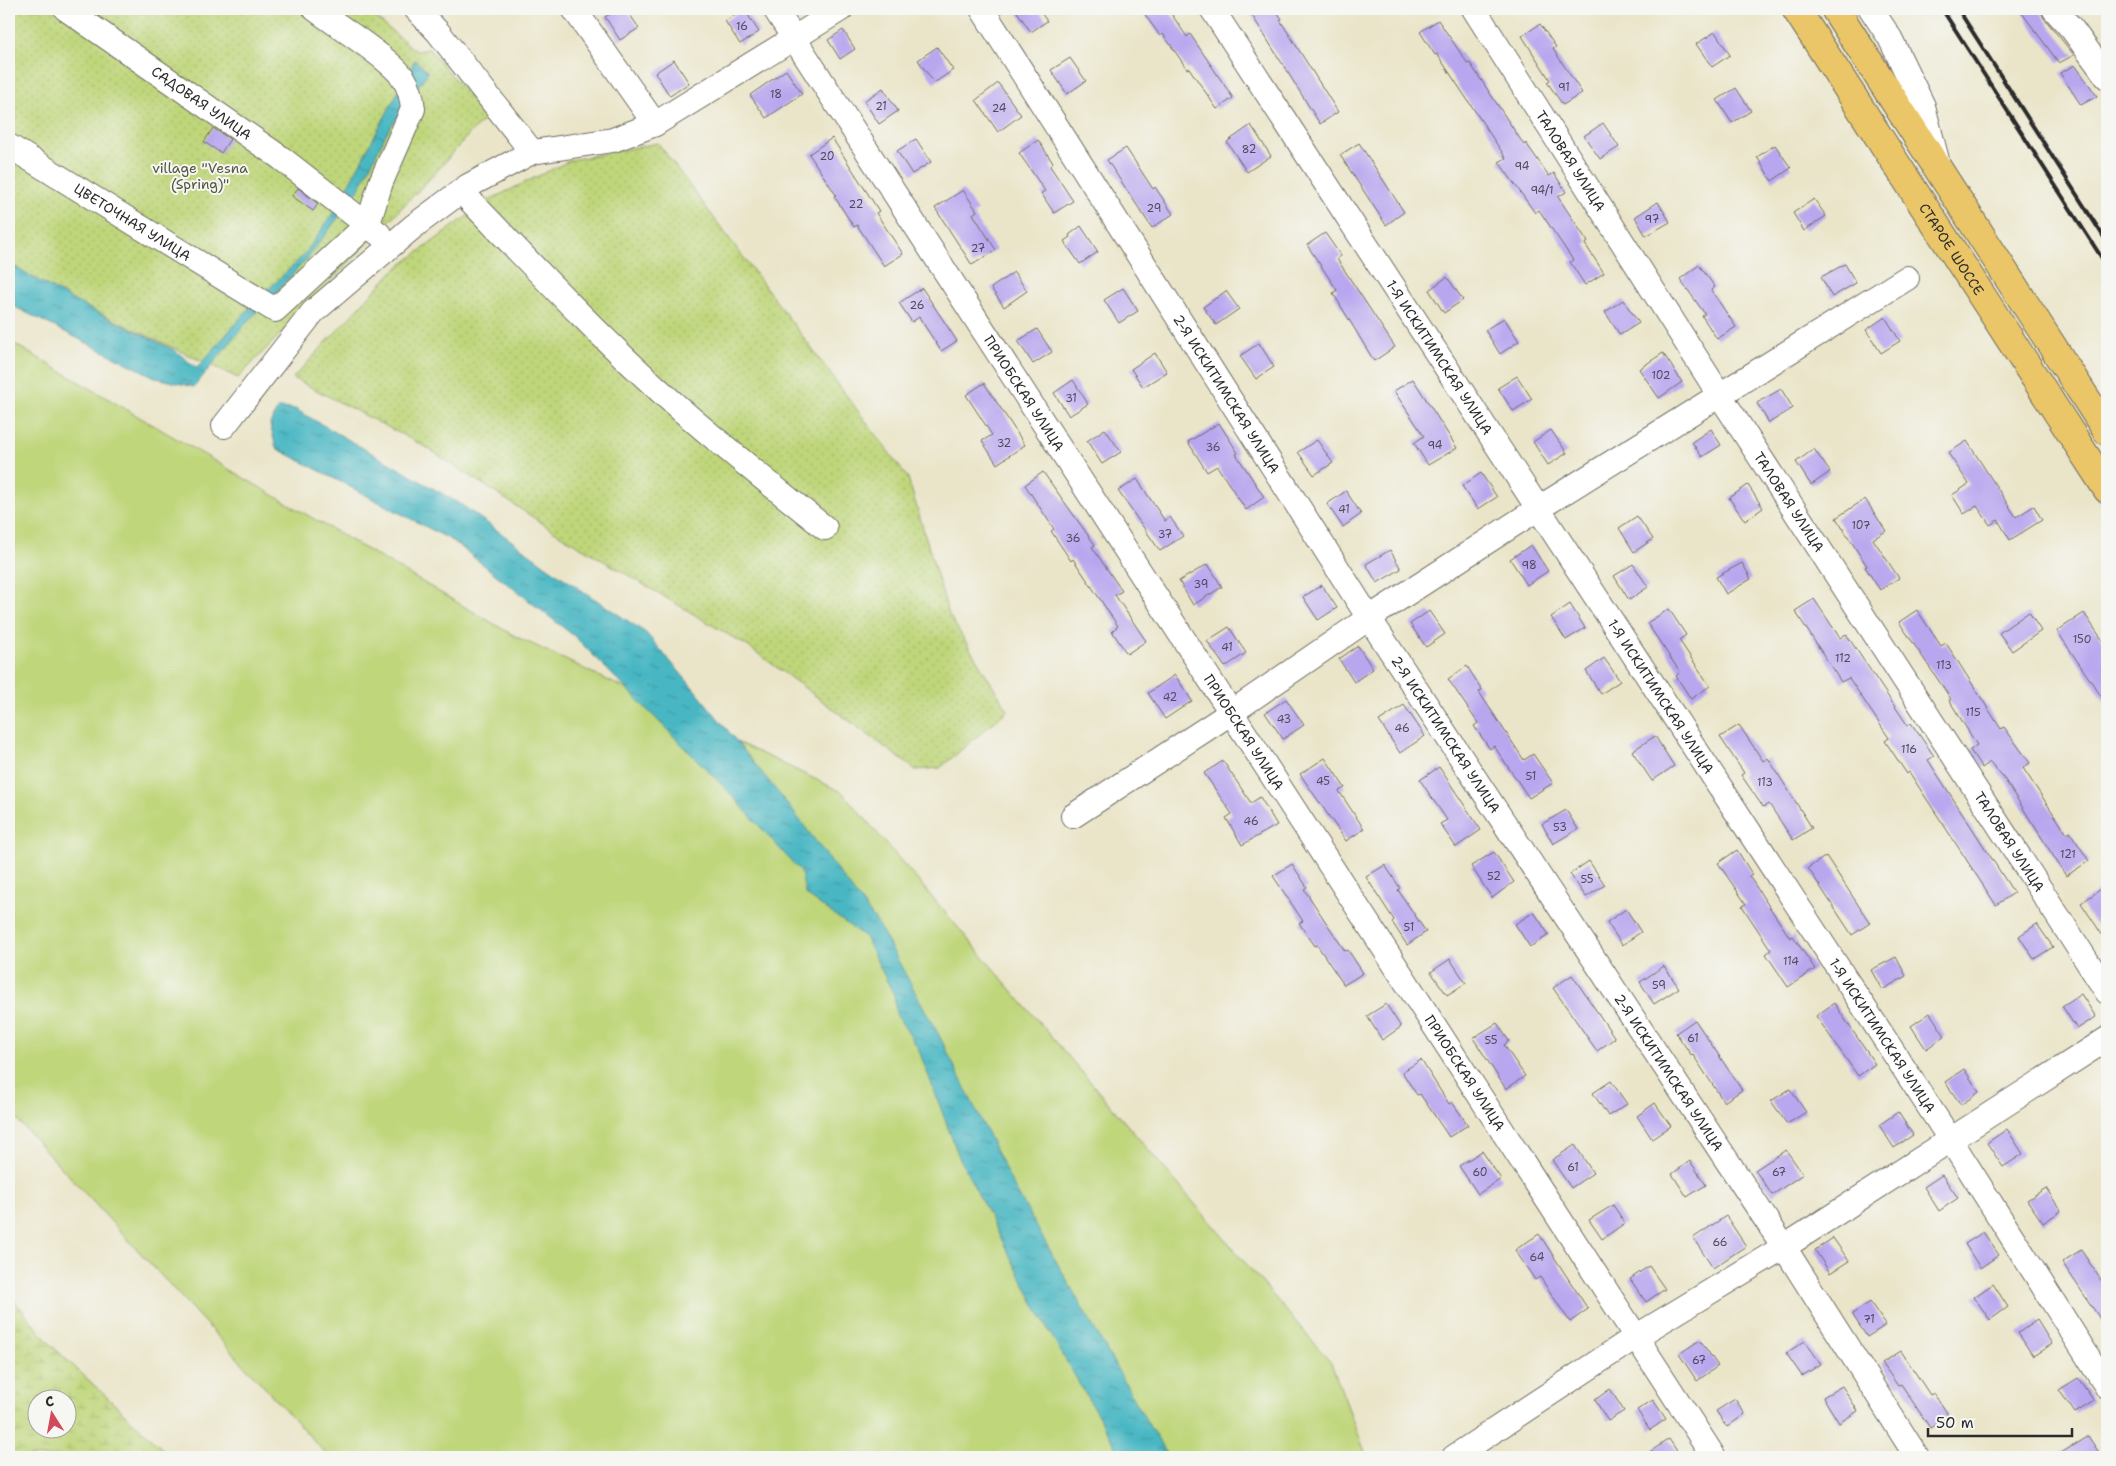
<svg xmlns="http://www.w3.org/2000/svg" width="2116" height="1466" font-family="'Shantell Sans',sans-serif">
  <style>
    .grass { fill: #bfd67a; stroke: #758052 }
    .wetland { fill: url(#wetland-marsh); stroke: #758052; fill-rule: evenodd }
    .park { fill: url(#park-dots); stroke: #758052 }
    .water { fill: url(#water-ripples); stroke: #3a7177 }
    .building { fill: #b8a6ef }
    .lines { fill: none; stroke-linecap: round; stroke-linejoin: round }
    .minor-casing { stroke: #6e6c62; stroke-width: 26 }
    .highway-casing { stroke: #6e6c62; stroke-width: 30 }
    .minor { stroke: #fff; stroke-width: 24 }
    .highway { stroke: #eac669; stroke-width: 28 }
    .rail { stroke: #2b2b2b; stroke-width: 4 }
    .labels { text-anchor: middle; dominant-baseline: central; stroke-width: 4; stroke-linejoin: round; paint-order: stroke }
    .number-label { font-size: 11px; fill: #4e4a5c }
    .street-label { font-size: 14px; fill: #2b2b2b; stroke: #f6f6f2 }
    .park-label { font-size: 14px; fill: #50563f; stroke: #f6f6f2 }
  </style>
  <defs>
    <pattern id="wetland-marsh" width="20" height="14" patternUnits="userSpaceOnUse" patternTransform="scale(1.25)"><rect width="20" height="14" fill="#bfd67a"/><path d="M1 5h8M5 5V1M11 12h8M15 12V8" fill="none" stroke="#a4b86a"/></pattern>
    <pattern id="park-dots" width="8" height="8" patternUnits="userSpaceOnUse" patternTransform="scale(1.25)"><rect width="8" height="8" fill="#bfd67a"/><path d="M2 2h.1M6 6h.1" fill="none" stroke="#a4b86a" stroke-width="1.8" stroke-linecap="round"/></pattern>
    <pattern id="water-ripples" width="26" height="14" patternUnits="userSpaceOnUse" patternTransform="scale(1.25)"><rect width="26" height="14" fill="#49b7c3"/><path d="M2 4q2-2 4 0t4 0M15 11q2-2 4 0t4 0" fill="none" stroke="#3d959f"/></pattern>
  </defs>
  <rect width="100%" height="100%" fill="#f6f6f2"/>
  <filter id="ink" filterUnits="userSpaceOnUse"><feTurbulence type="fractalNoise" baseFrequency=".02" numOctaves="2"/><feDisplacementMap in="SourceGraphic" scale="10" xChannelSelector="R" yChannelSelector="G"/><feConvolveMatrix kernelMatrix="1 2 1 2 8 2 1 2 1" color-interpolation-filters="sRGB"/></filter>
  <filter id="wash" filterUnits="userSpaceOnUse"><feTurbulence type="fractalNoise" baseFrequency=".0096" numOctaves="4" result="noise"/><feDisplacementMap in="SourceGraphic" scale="20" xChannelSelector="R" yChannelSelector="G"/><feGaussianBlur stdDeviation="1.12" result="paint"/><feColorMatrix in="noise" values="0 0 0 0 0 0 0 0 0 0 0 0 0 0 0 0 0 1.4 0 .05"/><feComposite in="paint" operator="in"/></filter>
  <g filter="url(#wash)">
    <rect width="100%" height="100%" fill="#eae5c9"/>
    <!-- grass -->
    <path class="grass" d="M9,341l504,294 329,157 489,571 36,94h-1038l-320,-346z"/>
    <!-- wetland -->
    <path class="wetland" d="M9,1294l41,50 121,113h-162zM38,1398h30v30h-30z"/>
    <!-- park -->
    <path class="park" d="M9,9h356l51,42 13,-2 58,68 -17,16 -33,38 -199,207 -158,-74 -71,-40z
      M658,143l250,335 41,137 59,95 -68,58 -24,2 -167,-123 -192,-114 -131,-86 -133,-69 100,-107 96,-71 82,-40z"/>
    <!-- water -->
    <path class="water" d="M415,60l13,12 -41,60 -29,59 -17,23 -35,46 -63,67 -49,60 -37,-9 -148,-74v-40l71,40 94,46 23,18 54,-62 54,-52 30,-44z
      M278,408l17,1 167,96 97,70 87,58 49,57 98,121 85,113 62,113 73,148 137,242 19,30h-47l-76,-131 -87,-169 -41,-109 -22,-34 -2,-19 -29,-58 -60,-43 -4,-22 -75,-83 -152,-153 -121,-95 -177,-93 -6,-24z"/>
    <g id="blocks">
      <!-- building -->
      <path class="building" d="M618,9h8l13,19 -19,12 -15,-23z
        M744,9l15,23 -19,12 -15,-23z
        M1015,9h23l9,12 -16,11z
        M1141,9h27l19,28 3,-3 43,64 -16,11 -28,-41 -2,1 -24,-35 -3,2z
        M1248,9h27l7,10 -2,1 58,92 -18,12z
        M2019,9h21l4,9 30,37 -15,8z
        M1438,20l30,44 2,-1 54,82 2,-2 23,33 5,-3 12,19 -8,5 30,45 -3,2 19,29 -19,12 -15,-23 3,-2 -34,-50 -4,3 -36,-51 7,-4 -69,-104 -2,1 -15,-23z
        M1540,24l16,23 -3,2 29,44 -19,12 -16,-23 3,-2 -28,-44z
        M843,30l12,19 -15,10 -12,-19z
        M1715,32l15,23 -18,12 -16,-23z
        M937,47l16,23 -19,13 -16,-23z
        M1070,58l16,23 -19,13 -16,-24z
        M674,60l15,23 -19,13 -15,-23z
        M2075,65l22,31 -16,9 -21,-32z
        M786,70l16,24 -36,24 -16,-23z
        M998,83l23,32 -23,17 -22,-32z
        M883,88l15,23 -19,13 -15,-23z
        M1736,88l15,23 -19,12 -15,-23z
        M1603,123l16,24 -19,12 -16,-23z
        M1251,125l20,31 -24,16 -20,-30z
        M213,128l17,11 -9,14 -17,-11z
        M832,138l47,73 -3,2 27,41 -19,12 -27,-41 -3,2 -20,-31 2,-1 -27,-41z
        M916,139l15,23 -19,12 -15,-23z
        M1038,140l15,23 -3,3 23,35 -19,12 -13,-20 4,-2 -26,-38z
        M1359,143l45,69 -18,13 -46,-70z
        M1775,145l16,23 -19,13 -15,-24z
        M1126,148l27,41 2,-2 18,27 -21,14 -45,-68z
        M298,188l20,16 -5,7 -21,-15z
        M963,190l14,21 -4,3 23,36 -24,15 -37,-57z
        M1814,199l12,17 -22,15 -11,-18z
        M1658,202l12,20 -24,14 -11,-19z
        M1081,226l17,26 -18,12 -16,-23 6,-4 -1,-2z
        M1325,233l16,23 -4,3 58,88 -21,14 -41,-68 4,-3 -30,-45z
        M1845,264l11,19 -24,14 -11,-20z
        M1699,265l16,22 -4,3 25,37 -19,12 -15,-23 3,-2 -25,-35z
        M1014,272l13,19 -23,16 -13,-19z
        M1447,277l16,23 -19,13 -15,-23z
        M922,288l35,53 -16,10 -22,-34 -7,5 -13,-19z
        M1123,288l15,23 -19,12 -15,-23z
        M1226,291l13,18 -23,16 -13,-18z
        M1623,300l16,23 -19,12 -15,-23z
        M1885,317l15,24 -19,12 -15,-23z
        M1504,318l15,23 -19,13 -15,-24z
        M1037,329l15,23 -19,12 -15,-23z
        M1259,343l15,24 -18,12 -16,-23z
        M1155,353l12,19 -24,15 -12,-18z
        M1663,353l19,29 -23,16 -20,-29z
        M1517,376l15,23 -19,12 -15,-23z
        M1413,379l44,69 -29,17 -14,-22 10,-7 -30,-45z
        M1073,380l15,24 -19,12 -15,-23z
        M984,383l41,62 -28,19 -15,-23 10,-6 -26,-40z
        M1781,389l12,19 -24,15 -12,-20z
        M1219,423l19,30 -2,1 28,43 -18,13 -29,-44 -10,6 -19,-30z
        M1105,429l16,23 -19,12 -15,-23z
        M1711,429l10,16 -19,12 -10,-15z
        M1551,430l16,23 -19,12 -15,-23z
        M1317,440l16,23 -19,12 -16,-23z
        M1967,441l49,76 18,-11 8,14 -32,20 -12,-20 -8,5 -13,-19 -13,8 -12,-19 17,-11 -21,-31z
        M1814,449l16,23 -19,13 -15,-23z
        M1043,472l52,73 -3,2 30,44 -7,4 31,46 -19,13 -15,-23 6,-5 -45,-67 -2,2 -20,-30 3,-2 -29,-44z
        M1481,473l16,24 -19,12 -16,-23z
        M1137,479l28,42 5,-4 13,19 -23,15 -42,-60z
        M1748,485l15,23 -18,13 -16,-23z
        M1346,491l15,23 -18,13 -16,-23z
        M1865,499l21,32 -13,8 26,39 -19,12 -15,-23 2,-1 -31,-48z
        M1637,516l16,23 -19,13 -15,-24z
        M1531,545l17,26 -21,14 -17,-26z
        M1390,550l11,19 -24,14 -11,-19z
        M1742,563l9,16 -25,15 -10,-17z
        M1208,564l14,23 -29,18 -14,-24z
        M1633,564l15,23 -19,13 -15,-24z
        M1322,585l15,23 -19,12 -15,-23z
        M1814,599l26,39 6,-4 62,92 3,-3 23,33 -6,4 86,133 -18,12 -87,-133 -2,2 -22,-33 4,-3 -40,-60 -8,4 -46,-71z
        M1570,604l15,24 -19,12 -15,-23z
        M1669,609l17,26 -7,5 31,46 -19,13 -15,-23 4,-4 -33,-49z
        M1917,610l24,36 5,-3 55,86 3,-2 26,36 -7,5 44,66 3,-2 19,29 -23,15 -61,-96 -15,-18 -8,6 -12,-18 7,-5 -28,-45 2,-1 -52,-77z
        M1429,611l16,23 -19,13 -16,-23z
        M2029,612l12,19 -29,20 -13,-18z
        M2084,613l23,34v58l-50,-74z
        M1229,627l17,26 -21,14 -18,-26z
        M1358,646l15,23 -19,13 -15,-23z
        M1604,658l16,23 -19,13 -15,-23z
        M1467,666l15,24 -3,2 45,68 9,-6 20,29 -24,15 -35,-52 -4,3 -16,-23 4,-3 -30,-44z
        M1175,675l17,26 -27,18 -17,-26z
        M1286,699l18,26 -21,14 -18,-26z
        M1404,705l21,31 -25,17 -21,-32z
        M1739,725l24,36 5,-3 44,70 -19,12 -24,-36 -6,3 -22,-32 3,-2 -24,-36z
        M1655,736l19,30 -22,15 -20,-30z
        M1325,758l20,30 -6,3 25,38 -18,12 -46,-67z
        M1223,761l28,42 9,-6 17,28 -35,20 -16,-27 6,-4 -28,-41z
        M1439,767l42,63 -25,17 -16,-23 7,-4 -27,-40z
        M1566,810l12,19 -25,15 -11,-20z
        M1737,850l15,24 -3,2 41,62 3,-2 22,33 -27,18 -22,-33 5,-4 -29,-44 4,-2 -28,-41z
        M1494,852l20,30 -22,16 -21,-32z
        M1826,856l44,67 -18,12 -44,-67z
        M1589,861l16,24 -19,12 -16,-23z
        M1292,864l15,23 -3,2 41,62 3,-1 15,23 -19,12 -27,-40 -2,1 -16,-23 4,-2 -30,-45z
        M1385,865l15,23 -2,2 28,42 -19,13 -15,-23 2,-2 -28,-43z
        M2107,885v57l-26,-39z
        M1626,909l15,23 -19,13 -15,-23z
        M1534,912l15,23 -19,12 -15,-23z
        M2037,924l16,23 -19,12 -15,-23z
        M1896,957l10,19 -24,14 -11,-20z
        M1450,959l16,24 -19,12 -16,-23z
        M1664,966l15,22 -25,16 -14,-22z
        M1572,975l43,63 -18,13 -44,-63z
        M2081,994l15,23 -19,12 -15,-23z
        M1834,1003l41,61 -17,12 -42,-60z
        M1386,1004l15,23 -19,13 -15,-24z
        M1930,1013l15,23 -19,13 -15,-23z
        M1695,1020l47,70 -18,12 -31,-47 -1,1 -16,-23z
        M1497,1023l12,18 -5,4 21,31 -19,13 -33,-51z
        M1421,1060l28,44 3,-2 16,23 -19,12 -29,-43 -3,1 -15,-23z
        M1964,1069l15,23 -18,13 -16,-23z
        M1611,1081l16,23 -19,12 -15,-23z
        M1790,1089l16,23 -19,12 -16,-23z
        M1655,1103l16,23 -19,13 -15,-23z
        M1898,1112l15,23 -19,13 -15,-23z
        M2007,1129l16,25 -20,13 -16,-24z
        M1575,1145l18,28 -22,15 -19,-28z
        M1786,1150l17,24 -31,21 -17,-25z
        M1482,1151l19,28 -23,15 -19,-28z
        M1690,1161l16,24 -19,12 -15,-23z
        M1942,1175l16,23 -19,13 -15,-24z
        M2046,1188l15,23 -18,12 -16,-23z
        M1613,1205l12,18 -23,16 -13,-19z
        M1726,1216l20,30 -33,22 -20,-30z
        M1983,1232l16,23 -19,13 -15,-24z
        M1539,1234l49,75 -18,13 -30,-45 -5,3 -20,-30z
        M1833,1238l16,23 -19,12 -15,-23z
        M2081,1250l26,39v40l-45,-67z
        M1649,1266l16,23 -19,13 -16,-23z
        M1993,1284l15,23 -18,13 -16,-23z
        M1870,1302l16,23 -19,12 -15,-23z
        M2037,1320l15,24 -19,12 -15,-23z
        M1700,1340l18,26 -21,15 -18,-27z
        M1805,1341l16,23 -19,12 -16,-23z
        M1901,1351l29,44 4,-2 15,23 -19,12 -29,-44 -3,2 -16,-23z
        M2078,1378l16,23 -19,12 -16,-23z
        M1842,1386l16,25 -19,12 -16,-26z
        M1610,1389l14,22 -16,10 -13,-21z
        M1735,1399l10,15 -18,13 -11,-16z
        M1653,1400l13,19 -16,11 -13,-20z
        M2088,1436l14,21h-47z
        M1669,1439l12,18h-39z"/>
    </g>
  </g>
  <g filter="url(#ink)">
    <use href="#blocks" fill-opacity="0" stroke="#6e6c62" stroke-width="1"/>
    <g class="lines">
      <defs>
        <g id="minor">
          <path id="s1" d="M66,9l215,149 98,76"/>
          <path d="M416,9l22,23 94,120"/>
          <path d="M574,9l81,115"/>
          <path id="s2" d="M775,9l939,1448"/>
          <path id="s3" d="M982,9l387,609 415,629 133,210"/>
          <path id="s4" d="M1212,9l738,1130 157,248"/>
          <path id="s5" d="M1474,9l247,388 386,595"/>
          <path d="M1871,9l19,29 33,68 14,54"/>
          <path d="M2054,9l18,20 35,48"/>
          <path id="s6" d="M9,146l266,164 93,-86 13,-42 32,-73c-1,-11 -3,-21 -9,-30 -13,-20 -68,-54 -89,-70"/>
          <path d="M461,191c71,74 141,149 218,217 47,41 97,81 146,120"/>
          <path d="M224,426l89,-114 101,-86 54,-40 64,-34 81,-12 42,-16 186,-115"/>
          <path d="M1073,816l159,-104 137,-94 170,-110 368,-230"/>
          <path d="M1454,1457l183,-121 147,-89 323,-208"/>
        </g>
        <g id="highway">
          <path id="s7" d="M1796,9l311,480"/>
          <path d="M1835,9l272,422"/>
        </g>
      </defs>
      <!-- minor casing -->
      <use href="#minor" class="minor-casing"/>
      <!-- highway casing -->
      <use href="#highway" class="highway-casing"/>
      <!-- minor -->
      <use href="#minor" class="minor"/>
      <!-- highway -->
      <use href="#highway" class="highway"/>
      <!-- rail -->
      <path class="rail" d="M1942,9l165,257
        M1958,9l149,233"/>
    </g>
  </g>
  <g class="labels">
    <!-- number labels -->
    <g class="number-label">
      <text x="742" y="26">16</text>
      <text x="1564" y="87">91</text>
      <text x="776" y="94">18</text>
      <text x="881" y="106">21</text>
      <text x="999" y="108">24</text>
      <text x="1249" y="149">82</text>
      <text x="827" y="156">20</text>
      <text x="1522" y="166">94</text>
      <text x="1542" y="190">94/1</text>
      <text x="856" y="204">22</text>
      <text x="1154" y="208">29</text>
      <text x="1652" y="219">97</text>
      <text x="978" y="248">27</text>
      <text x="917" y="305">26</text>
      <text x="1661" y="375">102</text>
      <text x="1071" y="398">31</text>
      <text x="1004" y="443">32</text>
      <text x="1435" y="445">94</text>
      <text x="1213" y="447">36</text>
      <text x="1344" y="509">41</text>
      <text x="1861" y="525">107</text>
      <text x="1165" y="534">37</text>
      <text x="1073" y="538">36</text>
      <text x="1529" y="565">98</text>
      <text x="1201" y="584">39</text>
      <text x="2082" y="639">150</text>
      <text x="1227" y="647">41</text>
      <text x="1843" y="658">112</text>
      <text x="1944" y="665">113</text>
      <text x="1170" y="697">42</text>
      <text x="1973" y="712">115</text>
      <text x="1284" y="719">43</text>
      <text x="1402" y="728">46</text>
      <text x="1909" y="749">116</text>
      <text x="1531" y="776">51</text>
      <text x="1323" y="781">45</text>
      <text x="1765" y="782">113</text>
      <text x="1251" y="821">46</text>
      <text x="1560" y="827">53</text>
      <text x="2068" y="854">121</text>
      <text x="1494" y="876">52</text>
      <text x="1587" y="879">55</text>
      <text x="1409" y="927">51</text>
      <text x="1791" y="961">114</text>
      <text x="1659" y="985">59</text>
      <text x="1693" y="1038">61</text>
      <text x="1491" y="1040">55</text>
      <text x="1573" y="1167">61</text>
      <text x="1480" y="1172">60</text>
      <text x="1779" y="1172">67</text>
      <text x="1720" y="1242">66</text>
      <text x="1537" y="1257">64</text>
      <text x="1869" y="1319">71</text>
      <text x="1699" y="1360">67</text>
    </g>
    <!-- street labels -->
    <g class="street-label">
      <text stroke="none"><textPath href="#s1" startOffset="165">САДОВАЯ УЛИЦА</textPath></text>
      <text stroke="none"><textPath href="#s5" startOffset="180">ТАЛОВАЯ УЛИЦА</textPath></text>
      <text stroke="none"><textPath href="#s6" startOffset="145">ЦВЕТОЧНАЯ УЛИЦА</textPath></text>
      <text stroke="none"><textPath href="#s7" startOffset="286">СТАРОЕ ШОССЕ</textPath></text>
      <text stroke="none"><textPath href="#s4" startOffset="416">1-Я ИСКИТИМСКАЯ УЛИЦА</textPath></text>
      <text stroke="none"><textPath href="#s2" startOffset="458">ПРИОБСКАЯ УЛИЦА</textPath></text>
      <text stroke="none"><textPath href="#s3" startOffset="456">2-Я ИСКИТИМСКАЯ УЛИЦА</textPath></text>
      <text stroke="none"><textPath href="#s5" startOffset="585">ТАЛОВАЯ УЛИЦА</textPath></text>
      <text stroke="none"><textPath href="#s4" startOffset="821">1-Я ИСКИТИМСКАЯ УЛИЦА</textPath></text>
      <text stroke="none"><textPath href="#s2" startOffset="862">ПРИОБСКАЯ УЛИЦА</textPath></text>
      <text stroke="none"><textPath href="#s3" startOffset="861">2-Я ИСКИТИМСКАЯ УЛИЦА</textPath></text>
      <text stroke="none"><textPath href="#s5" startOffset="990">ТАЛОВАЯ УЛИЦА</textPath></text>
      <text stroke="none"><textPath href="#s4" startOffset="1226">1-Я ИСКИТИМСКАЯ УЛИЦА</textPath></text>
      <text stroke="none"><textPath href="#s2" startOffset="1268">ПРИОБСКАЯ УЛИЦА</textPath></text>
      <text stroke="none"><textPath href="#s3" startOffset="1266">2-Я ИСКИТИМСКАЯ УЛИЦА</textPath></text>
    </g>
    <!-- park labels -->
    <g class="park-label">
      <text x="200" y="168">village "Vesna<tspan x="200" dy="16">(Spring)"</tspan></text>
    </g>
  </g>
  <!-- margin -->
  <rect width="2116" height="1466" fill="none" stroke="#f6f6f2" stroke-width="30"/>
  <!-- north arrow -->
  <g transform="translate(52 1414) rotate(349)"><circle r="24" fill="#f6f6f2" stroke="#a5a5a2"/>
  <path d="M0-4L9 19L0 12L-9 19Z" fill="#d1495b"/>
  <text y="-8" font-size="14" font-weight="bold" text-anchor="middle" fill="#2b2b2b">С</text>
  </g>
  <!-- scale -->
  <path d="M1928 1428v8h144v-8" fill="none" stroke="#2b2b2b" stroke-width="2.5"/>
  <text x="1936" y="1428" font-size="15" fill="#2b2b2b" stroke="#f6f6f2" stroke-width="4" paint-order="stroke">50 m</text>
</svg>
